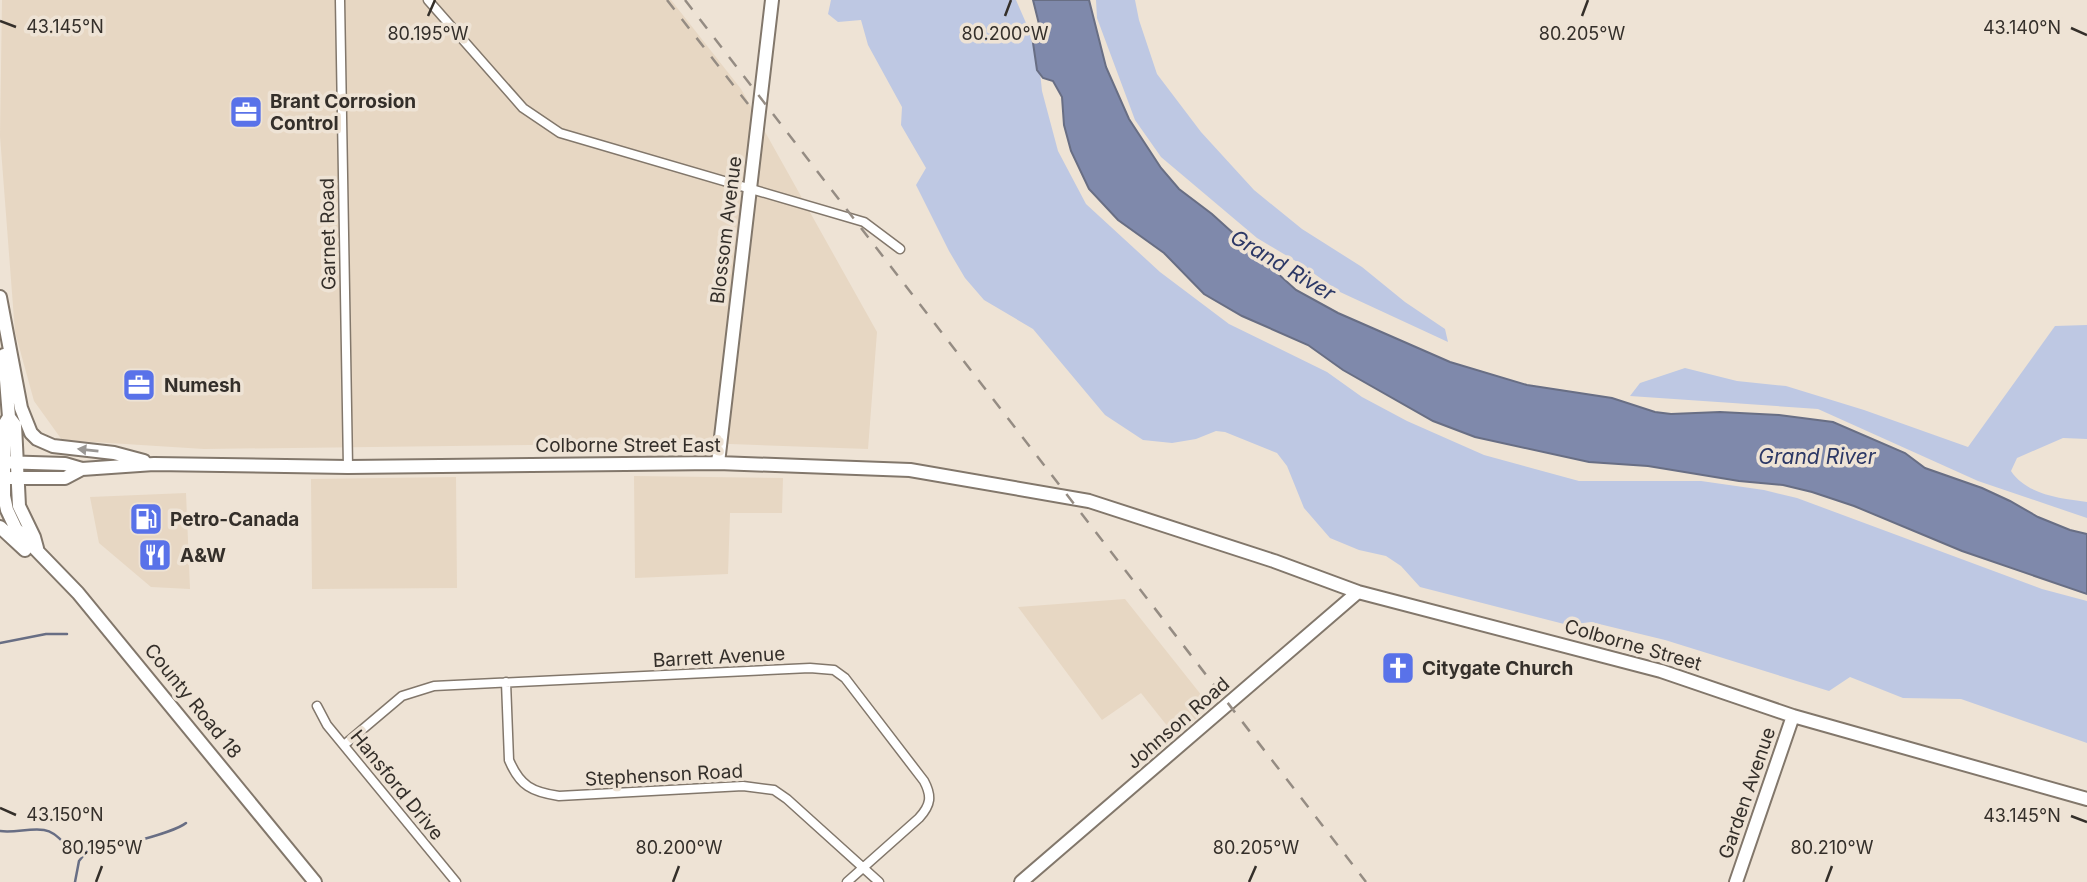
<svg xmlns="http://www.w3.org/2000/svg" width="2087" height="882" font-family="Inter,sans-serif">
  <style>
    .built { fill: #e7d7c3 }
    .green { fill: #bec8e3 }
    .water { fill: #7f89ab; stroke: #686e84; stroke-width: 2 }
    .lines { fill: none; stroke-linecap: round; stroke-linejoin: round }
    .stream { stroke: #686e84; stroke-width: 2.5 }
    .street-casing { stroke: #82776b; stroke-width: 11 }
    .secondary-casing { stroke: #82776b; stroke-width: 16 }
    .street { stroke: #fff; stroke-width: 8 }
    .secondary { stroke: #fff; stroke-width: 12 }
    .rail { stroke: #958c83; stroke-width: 2.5; stroke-dasharray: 12 12; stroke-linecap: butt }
    .oneway { fill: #9a9794 }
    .ticks { fill: none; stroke: #342f2a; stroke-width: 2.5 }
    .labels { text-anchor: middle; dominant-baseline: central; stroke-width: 7; stroke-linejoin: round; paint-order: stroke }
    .poi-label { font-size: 19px; font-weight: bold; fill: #342f2a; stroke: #eee3d5; text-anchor: start }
    .street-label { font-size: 19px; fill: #342f2a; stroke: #eee3d5 }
    .water-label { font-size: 21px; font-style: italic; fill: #2c3866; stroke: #eee3d5 }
    .ticks-label { font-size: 18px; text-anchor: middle; fill: #342f2a; stroke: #eee3d5; stroke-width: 7; stroke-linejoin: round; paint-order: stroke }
  </style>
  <rect width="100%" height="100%" fill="#eee3d5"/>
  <!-- built -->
  <path class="built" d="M2,0h669l70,89 136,243 -9,117 -165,-6 -499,6 -142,-9 -28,-39 -19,-69 -15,-196z
    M634,476l149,2 -1,35h-52l-2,61 -93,4z
    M456,477l1,111 -145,1 -1,-110z
    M186,493l4,96 -39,-2 -52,-44 -9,-46z
    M1125,599l85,107 -34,31 -35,-44 -39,27 -84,-113z"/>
  <!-- green -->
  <path class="green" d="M831,0h185l17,39 6,23 3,29 16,60 28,53 74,68 69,52 98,48 35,25 45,24 77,34 95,26h122l63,9 33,8 245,91 45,12v142l-126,-44 -58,-1 -53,-21 -21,14 -164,-51 -74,-18 -23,3 -148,-38 -19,-21 -15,-10 -27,-6 -29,-12 -26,-30 -17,-42 -10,-13 -52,-21 -9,-1 -20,8 -24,4 -29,-3 -38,-25 -72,-86 -49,-29 -19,-22 -16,-27 -33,-66 10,-17 -25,-43 1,-18 -34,-62 -7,-25 -23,2 -10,-8z
    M1096,0h39l4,20 18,54 44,58 53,58 48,39 60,38 43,35 40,27 3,13 -108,-50 -41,-29 -42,-25 -96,-81 -26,-37 -38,-102z
    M2087,325v114l-24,-1 -46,20 -6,13c16,24 49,27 76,31v16l-109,-37 -160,-72 -188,-13 10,-13 45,-15 52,13 49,5 78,24 104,37 87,-121z"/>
  <!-- water -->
  <path class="water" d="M1033,0h56l17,67 23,52 32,49 18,21 33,25 84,76 42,23 112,49 77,23 85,13 43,14 16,2 49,-2 59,3 54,7 72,31 20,15 57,20 28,13 28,16 32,13 17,4v60l-125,-43 -108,-45 -42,-14 -29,-7 -44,-4 -91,-15 -59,-4 -114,-25 -42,-16 -90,-51 -35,-25 -66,-29 -38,-22 -40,-41 -46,-33 -29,-31 -18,-38 -7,-26 -2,-28 -9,-16 -10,-3 -6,-8 -5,-34 7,-12z"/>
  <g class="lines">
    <!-- stream -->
    <path class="stream" d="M0,643l46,-9h21
      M0,831c15,2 29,-3 44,-1 14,2 19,16 31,20 16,5 99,-17 111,-27
      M75,882l4,-21 8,-10"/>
    <defs>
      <path id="street" d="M340,0l8,467
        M428,0l95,108 37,25 304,89 36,27
        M506,682l3,78c11,26 23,32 50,36l184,-10 31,4 13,9 92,83
        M317,706l10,19 129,157
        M344,745l58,-49 32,-10 376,-18 24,2 11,8 79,103c8,15 7,24 -5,37l-72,64"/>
      <path id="secondary" d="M0,297l21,111 10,25 6,6 16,7 61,7 30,8
        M4,355l5,62 6,8 4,81 15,31 3,11
        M9,417l-5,8v71l3,14 9,19 62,64 237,289
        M0,462l65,2 17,5 72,-5 194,3 370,-4 192,7 179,31 185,60 84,31 303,79 132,45 294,83
        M718,463l54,-463
        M11,478h54l17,-9
        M0,527l25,23
        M1021,882l337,-290
        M1736,882l57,-166"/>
    </defs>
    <!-- street casing -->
    <use href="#street" class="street-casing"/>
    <!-- secondary casing -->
    <use href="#secondary" class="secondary-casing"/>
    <!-- street -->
    <use href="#street" class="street"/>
    <!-- secondary -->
    <use href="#secondary" class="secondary"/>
    <!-- rail -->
    <path class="rail" d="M667,0l81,104
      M685,0l681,882"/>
  </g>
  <!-- one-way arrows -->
  <defs><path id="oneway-solid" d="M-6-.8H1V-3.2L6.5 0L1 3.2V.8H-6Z" transform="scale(1.75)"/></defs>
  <use class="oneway" href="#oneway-solid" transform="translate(88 450) rotate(-174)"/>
  <!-- ticks -->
  <path class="ticks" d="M428,16l7,-16M1005,16l6,-16M1582,16l6,-16M0,21l16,6M2071,28l16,7M0,808l16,7M2071,816l16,6M96,882l6,-16M673,882l6,-16M1249,882l7,-16M1826,882l6,-16"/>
  <!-- icons -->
  <defs>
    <symbol id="office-square" viewBox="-11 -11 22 22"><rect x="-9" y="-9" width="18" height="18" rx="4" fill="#5972e9" stroke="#eee3d5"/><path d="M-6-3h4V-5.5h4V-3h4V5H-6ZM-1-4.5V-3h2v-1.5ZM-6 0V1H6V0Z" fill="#fff"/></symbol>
    <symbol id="fuel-square" viewBox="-11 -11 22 22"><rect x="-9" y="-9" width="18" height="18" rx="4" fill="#5972e9" stroke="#eee3d5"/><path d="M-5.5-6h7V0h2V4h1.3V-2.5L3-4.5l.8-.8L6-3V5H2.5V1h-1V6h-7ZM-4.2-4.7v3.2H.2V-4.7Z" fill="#fff"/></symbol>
    <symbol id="restaurant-square" viewBox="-11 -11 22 22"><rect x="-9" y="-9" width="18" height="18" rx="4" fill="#5972e9" stroke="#eee3d5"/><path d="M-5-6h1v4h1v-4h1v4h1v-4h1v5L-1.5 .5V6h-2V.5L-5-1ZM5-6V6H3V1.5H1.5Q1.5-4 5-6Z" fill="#fff"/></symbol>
    <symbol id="church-square" viewBox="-11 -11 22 22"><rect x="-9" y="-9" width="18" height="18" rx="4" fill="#5972e9" stroke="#eee3d5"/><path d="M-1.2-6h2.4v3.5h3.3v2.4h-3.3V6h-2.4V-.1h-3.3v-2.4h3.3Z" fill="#fff"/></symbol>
  </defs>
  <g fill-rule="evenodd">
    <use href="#office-square" x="227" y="93" width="38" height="38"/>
    <use href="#office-square" x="120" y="366" width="38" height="38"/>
    <use href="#fuel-square" x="127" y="500" width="38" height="38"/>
    <use href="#restaurant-square" x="136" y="536" width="38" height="38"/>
    <use href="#church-square" x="1379" y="649" width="38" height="38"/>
  </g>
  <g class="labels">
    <!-- poi labels -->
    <g class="poi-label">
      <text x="270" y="101">Brant Corrosion<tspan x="270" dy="22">Control</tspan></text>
      <text x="164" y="385">Numesh</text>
      <text x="170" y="519">Petro-Canada</text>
      <text x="180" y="555">A&amp;W</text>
      <text x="1422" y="668">Citygate Church</text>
    </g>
    <!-- street labels -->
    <g class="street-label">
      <text transform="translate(726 230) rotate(-83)">Blossom Avenue</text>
      <text transform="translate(328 234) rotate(-91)">Garnet Road</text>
      <text x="628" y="445">Colborne Street East</text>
      <text transform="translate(1633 645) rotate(16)">Colborne Street</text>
      <text transform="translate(719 657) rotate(-3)">Barrett Avenue</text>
      <text transform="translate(193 701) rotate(51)">County Road 18</text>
      <text transform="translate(1178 723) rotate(-41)">Johnson Road</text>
      <text transform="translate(664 775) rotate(-3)">Stephenson Road</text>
      <text transform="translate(397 785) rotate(51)">Hansford Drive</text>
      <text transform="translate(1747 793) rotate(-71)">Garden Avenue</text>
    </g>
    <!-- water labels -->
    <g class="water-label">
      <text transform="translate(1283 265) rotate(31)">Grand River</text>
      <text x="1817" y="456">Grand River</text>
    </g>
  </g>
  <g class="ticks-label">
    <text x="65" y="33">43.145°N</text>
    <text x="2022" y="34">43.140°N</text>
    <text x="428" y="40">80.195°W</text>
    <text x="1005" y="40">80.200°W</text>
    <text x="1582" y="40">80.205°W</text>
    <text x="65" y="821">43.150°N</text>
    <text x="2022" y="822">43.145°N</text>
    <text x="102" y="854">80.195°W</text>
    <text x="679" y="854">80.200°W</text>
    <text x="1256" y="854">80.205°W</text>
    <text x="1832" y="854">80.210°W</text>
  </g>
</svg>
